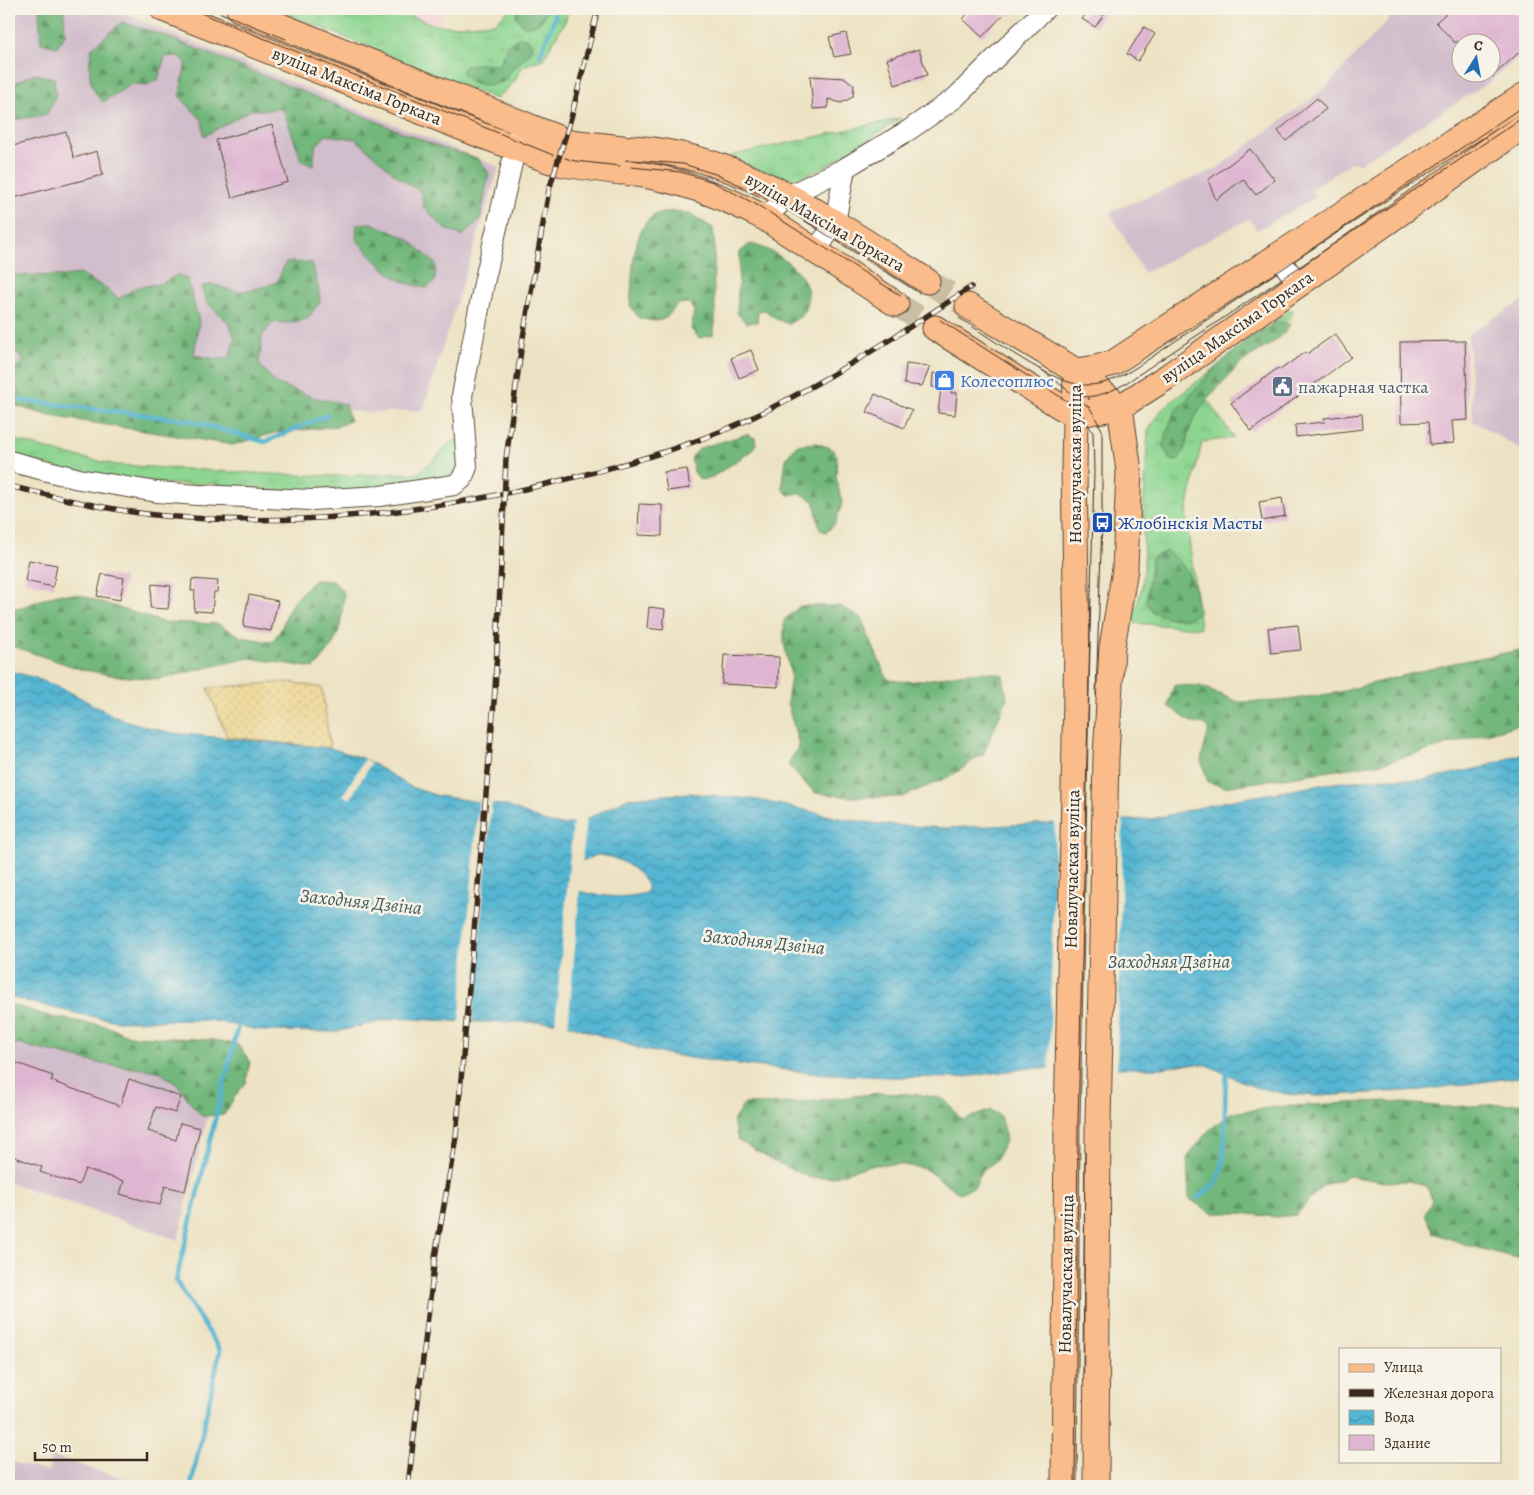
<svg xmlns="http://www.w3.org/2000/svg" width="1534" height="1495" font-family="Alegreya,serif">
  <style>
    .built { fill: #f5cfd9 }
    .industrial { fill: #d1bdcb; fill-rule: evenodd }
    .grass { fill: url(#grass-tufts); stroke: #648058 }
    .forest { fill: url(#forest-firs); stroke: #56704c }
    .sand { fill: url(#sand-dots); stroke: #94825e }
    .water { fill: url(#water-waves); stroke: #487078; fill-rule: evenodd }
    .pier { fill: #ede3c4 }
    .lines { fill: none; stroke-linecap: round; stroke-linejoin: round }
    .stream { stroke: #54b5d2; stroke-width: 4.5 }
    .building { fill: #dfb5d1 }
    .major-tunnel { stroke: #c9bea3; stroke-width: 25; stroke-dasharray: 25 12; stroke-linecap: butt }
    .minor-casing { stroke: #564637; stroke-width: 22 }
    .major-casing { stroke: #564637; stroke-width: 27 }
    .minor { stroke: #fff; stroke-width: 20 }
    .major { stroke: #f9bc8a; stroke-width: 25 }
    .tram { stroke: #3b2a1e; stroke-width: 1 }
    .rail-casing { stroke: #3b2a1e; stroke-width: 5.5 }
    .rail { stroke: #f7f3e8; stroke-width: 4; stroke-dasharray: 11; stroke-linecap: butt }
    .labels { text-anchor: middle; dominant-baseline: central; stroke-width: 5; stroke-linejoin: round; paint-order: stroke }
    .street-label { font-size: 18px; fill: #3b2a1e; stroke: #f7f3e8 }
    .shop-label { font-size: 18px; fill: #366cbe; stroke: #f7f3e8; text-anchor: start }
    .service-label { font-size: 18px; fill: #4e5e75; stroke: #f7f3e8; text-anchor: start }
    .transit-label { font-size: 18px; fill: #164399; stroke: #f7f3e8; text-anchor: start }
    .water-label { font-size: 19px; font-style: italic; fill: #445b5d; stroke: #f7f3e8 }
  </style>
  <defs>
    <pattern id="grass-tufts" width="24" height="20" patternUnits="userSpaceOnUse" patternTransform="scale(1.25)"><rect width="24" height="20" fill="#8dd691"/><path d="M3 7l-1-3M5 7V3M7 7l1-3M15 17l-1-3M17 17v-4M19 17l1-3" fill="none" stroke="#7bb87d"/></pattern>
    <pattern id="forest-firs" width="22" height="20" patternUnits="userSpaceOnUse" patternTransform="scale(1.25)"><rect width="22" height="20" fill="#72b77b"/><path d="M5 1l3.5 6h-7zM16 11l3.5 6h-7z" fill="#5f9564"/></pattern>
    <pattern id="sand-dots" width="8" height="8" patternUnits="userSpaceOnUse" patternTransform="scale(1.25)"><rect width="8" height="8" fill="#eeda9e"/><path d="M2 2h.1M6 6h.1" fill="none" stroke="#cdbb88" stroke-width="1.8" stroke-linecap="round"/></pattern>
    <pattern id="water-waves" width="16" height="10" patternUnits="userSpaceOnUse" patternTransform="scale(1.25)"><rect width="16" height="10" fill="#54b5d2"/><path d="M0 5q4-4 8 0t8 0" fill="none" stroke="#4793aa"/></pattern>
  </defs>
  <rect width="100%" height="100%" fill="#f7f3e8"/>
  <filter id="ink" filterUnits="userSpaceOnUse"><feTurbulence type="fractalNoise" baseFrequency=".02" numOctaves="2"/><feDisplacementMap in="SourceGraphic" scale="10" xChannelSelector="R" yChannelSelector="G"/><feConvolveMatrix kernelMatrix="1 2 1 2 8 2 1 2 1" color-interpolation-filters="sRGB"/></filter>
  <filter id="wash" filterUnits="userSpaceOnUse"><feTurbulence type="fractalNoise" baseFrequency=".0096" numOctaves="4" result="noise"/><feDisplacementMap in="SourceGraphic" scale="20" xChannelSelector="R" yChannelSelector="G"/><feGaussianBlur stdDeviation="1.12" result="paint"/><feColorMatrix in="noise" values="0 0 0 0 0 0 0 0 0 0 0 0 0 0 0 0 0 1.4 0 .05"/><feComposite in="paint" operator="in"/></filter>
  <g filter="url(#wash)">
    <rect width="100%" height="100%" fill="#ede3c4"/>
    <!-- built -->
    <path class="built" d="M393,9h52l-10,16z"/>
    <!-- industrial -->
    <path class="industrial" d="M9,9h103l387,158 -76,243 -58,3 -52,-11 -304,-20z
      M1398,9h127v42l-37,32 -128,80 -9,-1 -39,27 3,9 -58,32 -8,-11 -105,54 -34,-61 106,-43 108,-80zM1462,42h30v30h-30z
      M1525,299v153l-52,-31 -5,-87z
      M9,1027l209,46 -40,167 -169,-58z
      M52,1456l94,30h-137v-25l39,11z"/>
    <!-- grass -->
    <path class="grass" d="M276,9h117l42,16 15,1 45,-3 15,-14h58l-2,11 -23,39 -20,7 -9,16 -18,17z
      M901,118c-22,14 -86,62 -111,60 -21,-1 -42,-14 -61,-22z
      M1291,309l2,4 -4,6 -88,72 33,47 -32,4 -16,72 14,114 -68,-5 10,-37 2,-20 -1,-51 5,-84 15,-23z
      M9,438l56,16 52,11 152,9 66,2 83,-3 18,-15 13,-15 13,-5 14,7 -1,12 -14,14 -24,11 -74,8 -99,1 -49,-7h-53l-72,-8 -81,-21z"/>
    <!-- forest -->
    <path class="forest" d="M39,9h25l1,26 -8,12 -16,-4z
      M518,9h27l1,1c-4,13 -8,16 -22,16l-8,-9z
      M122,22l41,13 279,113 35,10 12,15 -9,47 -18,16 -18,-8 -20,-20 -3,-16 -23,-15 -42,-38 -30,-4 -11,12 -1,18 -12,-4 -19,-52 -32,1 -47,26 -2,-16 -23,-24 7,-33 -7,-7 -14,1 -7,23 -11,5 -15,-1 -29,18c-16,-16 -15,-33 -11,-54z
      M520,37l8,2 4,9c-6,14 -21,16 -26,32 -15,7 -33,8 -44,-7l2,-6 14,-3 21,1 8,-20z
      M34,74l20,4 2,17 -9,19 -38,7v-35z
      M674,211l15,2 24,15c3,22 0,42 1,64 1,15 3,27 -1,43l-14,3 -8,-9 3,-18 -5,-8 -12,1c-12,19 -18,19 -38,14l-9,-13c3,-25 0,-66 19,-86 7,-7 16,-7 25,-8z
      M371,223l36,15 29,26 -1,17 -8,7c-34,-4 -49,-25 -71,-49l1,-15z
      M750,244c22,4 56,25 58,50 0,6 -3,14 -4,20l-15,10 -13,-5 -11,-9 -7,1 -1,11 -11,1 -9,-10 3,-61z
      M286,262l26,1 6,23 2,16 -13,17 -18,4 -16,-1 -11,14 -3,28 16,19 37,14 33,7 5,17 -12,5 -64,7 -41,12 -183,-29 -41,-12v-34l15,-8 -10,-13 -5,-3v-71l54,1 16,-2 25,13 15,12 18,-12 23,-3 17,-9 10,4 12,42 -5,34 21,4 14,-1 6,-20 -6,-15 -22,-20 -6,-16c15,-6 19,2 34,4 13,1 29,-4 42,-9z
      M1277,322l13,2c-8,18 -30,25 -45,36 -7,5 -13,13 -19,19 -13,14 -28,29 -35,47 -6,14 -3,23 -14,35l-8,-2 -6,-15 11,-31 42,-46 34,-30z
      M747,434l8,4 1,6 -3,6 -42,28 -11,2 -6,-8 -3,-14 9,-10z
      M816,443l15,5 6,8 -1,21 6,26 -7,21 -8,8 -7,-2 -6,-29 -14,-8 -12,2 -6,-7 4,-29 10,-14z
      M1166,551c24,16 29,33 33,62l-13,6 -16,-1 -17,-6 -7,-10 6,-44z
      M315,580l19,1 10,12c-3,36 -4,48 -30,75l-65,-10 -90,21 -43,-3 -36,-7 -71,-24v-38l11,1 37,-14 23,1 82,27 56,2 24,13 29,5c15,-15 10,-19 19,-35 7,-11 15,-19 25,-27z
      M800,606h40l21,12 26,61c38,10 78,-15 116,-4l4,24 -24,55 -32,22 -49,21h-51l-35,-4 -15,-13 -13,-16 11,-19 -12,-43 4,-26 -7,-33v-23z
      M1525,649v74l-142,40 -159,24 -16,-5 -7,-22 8,-31 -5,-5 -12,-1 -24,-17 6,-21 26,1 39,16 40,-1 56,-8 114,-29z
      M9,1004l43,13 54,9 24,10 85,4 23,5 12,16 -4,22 -11,13 -11,19 -22,1 -10,-11 -13,-19 -21,-15 -56,-7 -93,-22z
      M880,1093c16,1 57,0 67,9 6,6 9,13 16,18l28,-10 9,6 6,23 -10,22 -15,10 -6,16 -16,6 -34,-24 -27,-5 -27,1 -39,12 -22,1 -42,-20 -30,-18 -5,-19 11,-17 51,-1z
      M1384,1101l63,6 78,-4v157l-55,-14 -36,-13 -9,-19 7,-13 -5,-15 -19,-5 -24,1 -34,-6 -28,10 -26,29 -20,2 -36,-4h-28l-23,-14 -2,-41 20,-26 23,-19 45,-6z"/>
    <!-- sand -->
    <path class="sand" d="M289,682l33,6 8,60 -103,-11 -19,-49z"/>
    <!-- water -->
    <path class="water" d="M9,671l24,6 33,13 52,28 26,8 28,7 158,15 35,11 46,28 27,9 69,10 39,16 17,3 20,-4 45,-23 62,-5 69,7 85,19 35,5 64,4 208,-9 76,-18 105,-18 53,-5 38,2 61,-13 41,-15v324l-103,14 -104,6 -31,-2 -33,-7 -47,-22 -21,-1 -24,4h-131l-73,10 -69,-1 -79,-4 -120,-15 -46,-8 -84,-28h-91l-73,-4 -61,14 -71,-1 -56,-11 -90,1 -39,-7 -70,-17zM597,855c20,1 40,12 50,30v7c-21,8 -51,4 -72,-2l-3,-12 10,-17z"/>
    <!-- pier -->
    <path class="pier" d="M365,759l6,4 -21,36 -7,-4z
      M479,799l13,1 -20,224h-13z
      M586,817l-4,48 -7,13 2,10 3,1 -12,138 -13,-2 18,-204z
      M1123,818l-6,252 -68,1 6,-250z"/>
    <g class="lines">
      <!-- stream -->
      <path class="stream" d="M540,55l15,-38 -1,-8
        M9,399l178,21 78,22 63,-27
        M1198,1198c6,-5 16,-12 20,-19 12,-26 3,-79 10,-112
        M191,1486l29,-136 -44,-69 62,-255"/>
    </g>
    <g id="blocks">
      <!-- building -->
      <path class="building" d="M972,9h37l-27,28 -19,-18z
        M1089,9h19l-13,18 -13,-8z
        M1451,9h74v38l-33,30v-35h-38l-18,-20z
        M1144,27l11,7 -17,27 -11,-7z
        M846,33l5,21 -17,3 -5,-20z
        M919,49l8,26 -32,10 -8,-26z
        M810,76l35,2 9,7 -1,12 -12,6 -13,-4v9l-15,1z
        M1317,98l9,11 -40,32 -8,-10z
        M272,125l16,57 -56,16 -16,-58z
        M66,132l8,26 23,-7 6,24 -94,24v-52z
        M1250,149l25,31 -19,15 -13,-16 -27,21 -8,-20z
        M1335,334l16,23 -100,74 -20,-28 47,-35 2,2 25,-18 2,2z
        M1465,341l3,79 -16,1 2,22 -24,2 -2,-23 -27,1 -1,-81z
        M751,350l8,20 -20,8 -8,-20z
        M906,364l24,3 -8,19 -18,-2z
        M933,373l15,2 -1,9h5l-1,9h6l-2,22 -17,-2 3,-25 -9,-1z
        M875,394l37,16 -8,18 -37,-16z
        M1362,414l1,15 -67,8 -1,-12 30,-3 -1,-4z
        M687,469l3,19 -23,3 -3,-19z
        M1282,498l3,18 -23,5 -3,-19z
        M639,504l23,1v31l-24,-1z
        M29,560l28,5 -4,22 -28,-6z
        M102,574l22,4 -4,22 -23,-4z
        M192,579l26,2 -1,11h-3l-2,20 -18,-1 1,-20h-4z
        M152,584l19,2 -3,23 -18,-1z
        M249,595l29,6 -7,30 -28,-5z
        M649,607l16,2 -2,21 -16,-2z
        M1298,625l3,25 -30,3 -3,-25z
        M724,655l55,2 -1,30 -56,-3z
        M14,1062l39,14 -2,5 69,25 9,-27 52,18 -6,16 -19,-6 -8,24 28,9 4,-17 20,5 -15,63 -20,-5 -5,19 -40,-11 4,-13 -39,-12 -6,16 -39,-13 2,-5 -33,-12v-78z"/>
    </g>
  </g>
  <g filter="url(#ink)">
    <use href="#blocks" fill-opacity="0" stroke="#564637" stroke-width="1"/>
    <g class="lines">
      <!-- major-tunnel -->
      <path class="major-tunnel" d="M927,281l41,25
        M896,304l39,24"/>
      <defs>
        <path id="minor" d="M765,218l23,-22 57,-28 64,-38 46,-32 90,-89
          M815,252l20,-29 10,-55
          M1278,257l20,26
          M9,461l70,18 78,13 41,3 114,5 68,-4 74,-11 8,-6 5,-12 -5,-71 22,-113 35,-150"/>
        <path id="major" d="M163,9l312,124 76,28
          M239,9l319,129
          M569,142l53,6
          M633,148c111,7 203,76 294,133
          M563,164l57,8
          M630,173c49,6 92,23 135,45l131,86
          M968,306l108,65 44,36 9,64 -4,98 -13,78 -6,110 -8,366 -2,363
          M935,328l139,87 46,-8 47,-30 358,-252
          M1076,371l20,-3 17,-5 412,-268
          M1064,1486l3,-364 10,-476 -3,-176 2,-99"/>
      </defs>
      <!-- minor casing -->
      <use href="#minor" class="minor-casing"/>
      <!-- major casing -->
      <use href="#major" class="major-casing"/>
      <!-- minor -->
      <use href="#minor" class="minor"/>
      <!-- major -->
      <use href="#major" class="major"/>
      <!-- tram -->
      <path class="tram" d="M191,9l362,146
        M211,9l75,30
        M565,158l10,3 45,5
        M632,160l51,4 32,10 52,23 152,96
        M631,167l50,5 32,10 46,24 142,90
        M959,318c30,18 96,69 128,67 18,0 34,-8 50,-18l388,-262
        M940,320l130,83 11,9 12,21 1,38 -16,651 -3,364
        M1041,369l49,39 12,22v93l-6,172
        M1075,396c19,3 32,-3 48,-11l402,-269
        M1083,1374l2,-222"/>
      <defs>
        <path id="rail" d="M9,486c51,12 103,25 155,30 141,12 283,-5 419,-41 55,-14 109,-30 160,-53 80,-38 154,-86 228,-135
          M408,1486l27,-229 21,-120 39,-446 11,-232 16,-116 27,-153 22,-72 27,-109"/>
      </defs>
      <!-- rail casing -->
      <use href="#rail" class="rail-casing"/>
      <!-- rail -->
      <use href="#rail" class="rail"/>
    </g>
  </g>
  <!-- icons -->
  <defs>
    <symbol id="shop-square" viewBox="-11 -11 22 22"><rect x="-9" y="-9" width="18" height="18" rx="4" fill="#3f7fe0" stroke="#f7f3e8"/><path d="M-5-2.5h2.3a2.7 3.5 0 0 1 5.4 0H5L5.5 6h-11ZM-1.5-2.5h3a1.5 2.3 0 0 0-3 0Z" fill="#fff"/></symbol>
    <symbol id="civic-square" viewBox="-11 -11 22 22"><rect x="-9" y="-9" width="18" height="18" rx="4" fill="#5c6f8a" stroke="#f7f3e8"/><path d="M-.6-6.5H3V-4.5H.6V-3L4-1V1h2V6H-6V1h2V-1L-.6-3ZM-1.2 2.5V6h2.4V2.5Z" fill="#fff"/></symbol>
    <symbol id="bus-square" viewBox="-11 -11 22 22"><rect x="-9" y="-9" width="18" height="18" rx="4" fill="#1a4fb4" stroke="#f7f3e8"/><path d="M-5-6H5V4H4V6H2V4H-2V6H-4V4H-5ZM-3.5-4V0h7V-4ZM-3.5 1.2v1.5H-2V1.2ZM2 1.2v1.5H3.5V1.2Z" fill="#fff"/></symbol>
  </defs>
  <g fill-rule="evenodd">
    <use href="#shop-square" x="932" y="368" width="25" height="25"/>
    <use href="#civic-square" x="1270" y="374" width="25" height="25"/>
    <use href="#bus-square" x="1090" y="510" width="25" height="25"/>
  </g>
  <g class="labels">
    <!-- street labels -->
    <g class="street-label">
      <text transform="translate(357 86) rotate(22)">вуліца Максіма Горкага</text>
      <text transform="translate(825 222) rotate(30)">вуліца Максіма Горкага</text>
      <text transform="translate(1237 327) rotate(-35)">вуліца Максіма Горкага</text>
      <text transform="translate(1075 464) rotate(-90)">Новалучаская вуліца</text>
      <text transform="translate(1072 869) rotate(-89)">Новалучаская вуліца</text>
      <text transform="translate(1066 1274) rotate(-89)">Новалучаская вуліца</text>
    </g>
    <!-- shop labels -->
    <g class="shop-label">
      <text x="960" y="381">Колесоплюс</text>
    </g>
    <!-- service labels -->
    <g class="service-label">
      <text x="1298" y="387">пажарная частка</text>
    </g>
    <!-- transit labels -->
    <g class="transit-label">
      <text x="1118" y="523">Жлобінскія Масты</text>
    </g>
    <!-- water labels -->
    <g class="water-label">
      <text transform="translate(361 902) rotate(6)">Заходняя Дзвіна</text>
      <text transform="translate(764 942) rotate(6)">Заходняя Дзвіна</text>
      <text x="1169" y="962">Заходняя Дзвіна</text>
    </g>
  </g>
  <!-- margin -->
  <rect width="1534" height="1495" fill="none" stroke="#f7f3e8" stroke-width="30"/>
  <!-- legend -->
  <rect x="1339" y="1348" width="162" height="115" fill="#f7f3e8" stroke="#aca397"/>
  <rect x="1349" y="1364" width="25" height="8" fill="#f9bc8a" stroke="#aca397"/>
  <text x="1384" y="1372" font-size="15" fill="#3b2a1e">Улица</text>
  <rect x="1349" y="1389" width="25" height="8" fill="#3b2a1e" stroke="#aca397"/>
  <text x="1384" y="1398" font-size="15" fill="#3b2a1e">Железная дорога</text>
  <rect x="1349" y="1410" width="25" height="15" fill="url(#water-waves)" stroke="#aca397"/>
  <text x="1384" y="1422" font-size="15" fill="#3b2a1e">Вода</text>
  <rect x="1349" y="1435" width="25" height="15" fill="#dfb5d1" stroke="#aca397"/>
  <text x="1384" y="1448" font-size="15" fill="#3b2a1e">Здание</text>
  <!-- north arrow -->
  <g transform="translate(1476 58) rotate(11)"><circle r="24" fill="#f7f3e8" stroke="#aca397"/>
  <path d="M0-4L9 19L0 12L-9 19Z" fill="#1f6fb2"/>
  <text y="-8" font-size="14" font-weight="bold" text-anchor="middle" fill="#3b2a1e">С</text>
  </g>
  <!-- scale -->
  <path d="M35 1452v8h112v-8" fill="none" stroke="#3b2a1e" stroke-width="2.5"/>
  <text x="42" y="1452" font-size="15" fill="#3b2a1e" stroke="#f7f3e8" stroke-width="4" paint-order="stroke">50 m</text>
</svg>
